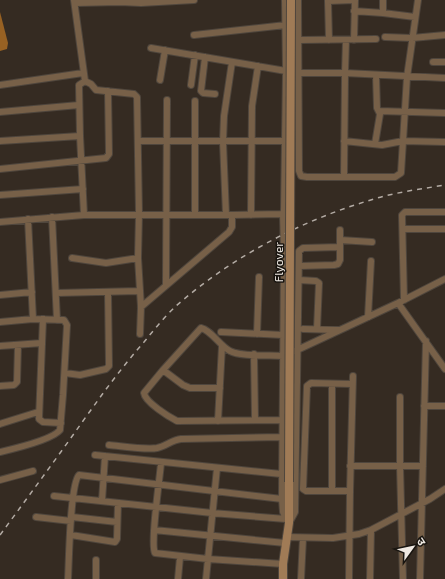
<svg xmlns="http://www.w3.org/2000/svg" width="445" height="579" font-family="'Exo 2','Noto Sans Devanagari',sans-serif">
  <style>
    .water { fill: #976123 }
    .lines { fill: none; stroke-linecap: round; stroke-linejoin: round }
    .minor-casing { stroke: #4f463d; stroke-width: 8 }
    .secondary-casing { stroke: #4f463d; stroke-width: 10 }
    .minor { stroke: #776048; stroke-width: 6 }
    .secondary { stroke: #a07b56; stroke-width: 8 }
    .rail { stroke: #b3aba4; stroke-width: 1.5; stroke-dasharray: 5 5; stroke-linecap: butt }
    .secondary-bridge-casing { stroke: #4f463d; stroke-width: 10; stroke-linecap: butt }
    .secondary-bridge { stroke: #a07b56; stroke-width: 8 }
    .labels { text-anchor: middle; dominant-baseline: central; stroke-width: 3; stroke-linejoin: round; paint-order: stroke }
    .street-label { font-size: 12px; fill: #efe9e2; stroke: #191510 }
  </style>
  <rect width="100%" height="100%" fill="#352b22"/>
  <!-- water -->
  <path class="water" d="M0,12l8,31 -1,6 -7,2z"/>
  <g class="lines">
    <defs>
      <path id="minor" d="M74,0l11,81 6,3 5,6 38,4 3,3 2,117 -1,44 3,49 -1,27
        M298,0l1,171 2,5 6,1h88l6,-4 6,-96 11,-77
        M383,0v13
        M75,3l45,-1 21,1 53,-3
        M354,11l29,2 32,4
        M194,35l92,-10
        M385,37l27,1 33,-3
        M299,40l77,-1
        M329,40l-1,-39 27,-1
        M354,40l1,-40
        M151,48l135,23
        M205,57l-4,34 2,2 12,1
        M433,62h12
        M300,73h45l100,5
        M160,80l5,-30
        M0,85l83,-12
        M191,85l4,-30
        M195,101v114
        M379,111l66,2
        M0,112l79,-7
        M0,141l80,-5
        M138,141h147
        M344,141l38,4 21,-4 42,1
        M375,144l5,-30 -3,-6 -1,-33
        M0,169l106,-11 3,-4 -1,-63
        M344,177l1,-104 1,-33
        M0,195l83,-6
        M283,214l1,39 -2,246 1,13 6,11 6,-11 4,-261 4,-3 37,-1
        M84,215l-4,-79 -1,-51 6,-4
        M226,215l-3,-73 1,-26 8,-54
        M251,215l1,-109 6,-40
        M52,217l5,103
        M28,219l5,100
        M0,222l84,-7h148l51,-1 1,-4 2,-139 -1,-71
        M403,229h42
        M340,240l32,2
        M72,258l34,5 32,-5
        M299,266l35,-1 4,-1 2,-4v-30
        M299,280l17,1 3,2 -2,46
        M166,284l1,-184
        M56,293l83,-2
        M0,295l32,-3
        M404,300l-2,-85 3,-3h40
        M398,303l47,66
        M141,307l88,-75 3,-5v-12
        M368,317l3,-56
        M43,319l-4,100 4,3 18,1
        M0,322l33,-3 31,1 3,5 -4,70 -3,35c-8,10 -47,19 -60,22
        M303,329l36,1
        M221,332l62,3
        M257,334l2,-57
        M0,346l42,-3
        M295,351l103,-48 47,-24
        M254,354l1,66
        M163,370l20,15 7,3h30
        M65,373l15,2 26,-6 3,-3 -1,-74
        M332,384v107
        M0,386l14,-1 3,-3 1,-37
        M400,397v69l3,113
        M424,406h21
        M283,420l-106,1c-8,-4 -32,-19 -33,-28l19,-23 38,-42c10,2 19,18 29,23 10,6 41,4 53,5l3,-2
        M218,421l4,-75
        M0,424l38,-12
        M109,445c12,1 37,5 48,3 9,-2 15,-8 24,-9l101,-2
        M95,455l186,19
        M161,463c-1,14 -11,81 -6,90l53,6 75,5
        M350,466h73
        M0,480l33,-9
        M350,491h-44l-3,-2 4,-103 4,-3 41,1
        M54,496l158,17 74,6
        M102,501l3,-45
        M36,517l35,4
        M72,517l45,5
        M154,530l131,13
        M71,535l44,7 2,-3 1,-36
        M286,537l47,1 26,-4 12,-4 59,-31 15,-10
        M68,579c1,-17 2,-95 11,-104l203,24
        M96,579v-19
        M178,579l2,-22
        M206,579l11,-111
        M301,579l2,-41
        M349,579l1,-88 3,-115
        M370,579l1,-49
        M420,579l6,-238"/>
      <path id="secondary" d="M283,579v-15l6,-41v-41"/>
    </defs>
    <!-- minor casing -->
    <use href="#minor" class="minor-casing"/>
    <!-- secondary casing -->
    <use href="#secondary" class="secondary-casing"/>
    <!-- minor -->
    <use href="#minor" class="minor"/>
    <!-- secondary -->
    <use href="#secondary" class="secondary"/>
    <!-- rail -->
    <path class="rail" d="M0,535c28,-38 56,-76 83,-114 20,-28 39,-54 61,-79 10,-12 21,-26 32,-36 57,-50 126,-86 198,-107 23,-7 47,-10 71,-14"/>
    <defs>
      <path id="secondary-bridge" d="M289,482l2,-482"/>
    </defs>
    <!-- secondary-bridge casing -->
    <use href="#secondary-bridge" class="secondary-bridge-casing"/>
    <!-- secondary-bridge -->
    <use href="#secondary-bridge" class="secondary-bridge"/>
  </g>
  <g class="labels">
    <!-- street labels -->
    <g class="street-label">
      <text transform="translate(278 262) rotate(-90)">Flyover</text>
    </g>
  </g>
  <!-- north arrow -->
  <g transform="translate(413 547) rotate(57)" stroke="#191510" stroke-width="3" paint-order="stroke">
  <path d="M0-3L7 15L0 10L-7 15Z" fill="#efe9e2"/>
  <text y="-6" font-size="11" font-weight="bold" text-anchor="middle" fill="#efe9e2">उ</text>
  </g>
</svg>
